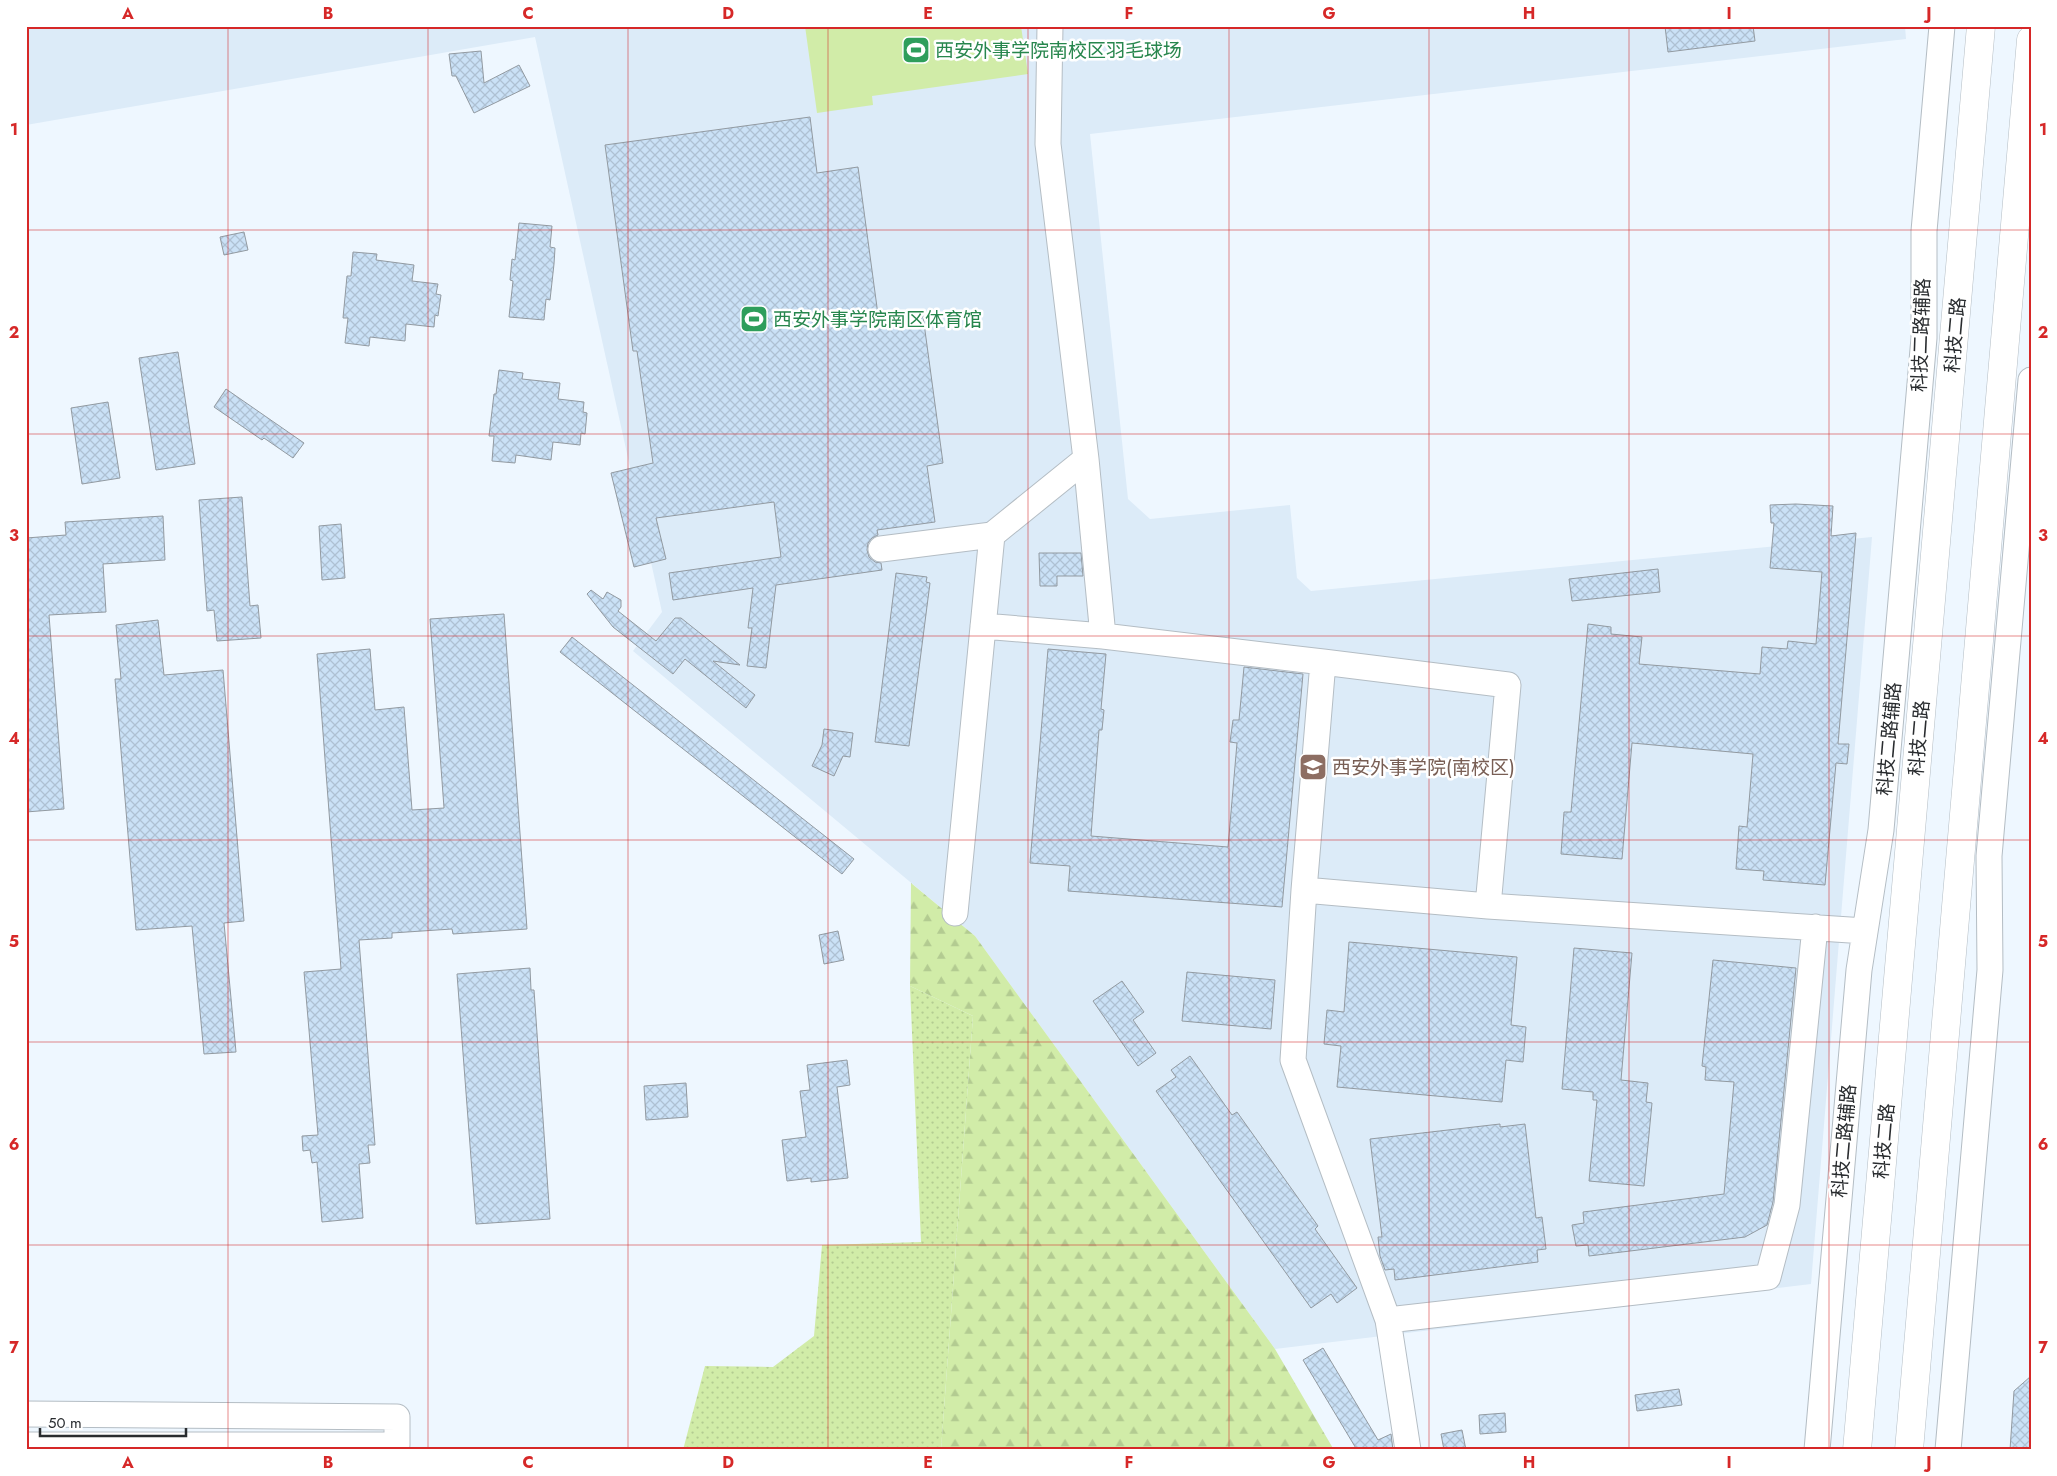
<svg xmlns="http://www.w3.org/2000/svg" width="2057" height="1476" font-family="Jost,'Noto Sans SC',sans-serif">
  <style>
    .built { fill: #dcebf8 }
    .grass { fill: url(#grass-dots) }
    .forest { fill: url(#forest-firs) }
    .pitch { fill: #d1eca8 }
    .building { fill: url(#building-cross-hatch); stroke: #929aa1 }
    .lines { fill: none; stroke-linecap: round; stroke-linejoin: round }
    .minor-casing { stroke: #b4bdc4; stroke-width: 27 }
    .major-casing { stroke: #b4bdc4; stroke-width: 29 }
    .minor { stroke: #fff; stroke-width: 25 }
    .major { stroke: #fff; stroke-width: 28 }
    .grid { fill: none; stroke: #d62828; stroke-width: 1; stroke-opacity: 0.55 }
    .labels { text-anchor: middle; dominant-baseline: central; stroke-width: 5; stroke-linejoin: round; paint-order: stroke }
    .leisure-label { font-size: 19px; fill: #27864d; stroke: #fff; text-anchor: start }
    .street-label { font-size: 19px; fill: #292c2f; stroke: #fff }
    .education-label { font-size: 19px; fill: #785e54; stroke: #fff; text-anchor: start }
    .neatline { fill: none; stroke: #d62828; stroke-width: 2 }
    .grid-label { font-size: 16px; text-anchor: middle; font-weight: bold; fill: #d62828 }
  </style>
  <defs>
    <pattern id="grass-dots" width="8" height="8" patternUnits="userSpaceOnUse" patternTransform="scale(1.25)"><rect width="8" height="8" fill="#d1eca8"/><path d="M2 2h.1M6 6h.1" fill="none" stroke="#b3cb91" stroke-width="1.8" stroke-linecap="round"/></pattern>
    <pattern id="forest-firs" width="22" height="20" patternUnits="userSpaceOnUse" patternTransform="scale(1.25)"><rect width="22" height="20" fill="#d1eca8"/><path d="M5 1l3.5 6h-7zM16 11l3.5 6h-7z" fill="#b3cb91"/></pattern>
    <pattern id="building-cross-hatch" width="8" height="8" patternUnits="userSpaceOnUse" patternTransform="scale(1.25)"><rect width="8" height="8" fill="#cae1f6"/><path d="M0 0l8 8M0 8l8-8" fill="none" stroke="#aec1d3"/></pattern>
  </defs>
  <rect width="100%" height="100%" fill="#eef7ff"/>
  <!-- built -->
  <path class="built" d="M26,26h1879l1,13 -816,95 38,365 22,20 140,-14 7,73 14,13 561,-54 -61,747 -536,65 -300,-413 -342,-285 29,-39 -127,-575 -509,88z"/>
  <!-- grass -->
  <path class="grass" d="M910,986l63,30 -32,434h-258l22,-84 68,1 41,-31 8,-91 99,-3z"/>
  <!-- forest -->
  <path class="forest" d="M911,883l64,53 300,413 59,101h-393l32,-434 -63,-30z"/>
  <!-- pitch -->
  <path class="pitch" d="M805,26h216l7,48 -156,22 1,9 -56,8z"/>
  <!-- building -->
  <path class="building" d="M1665,26h88l2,15 -87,11z
    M481,51l3,32 35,-18 11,21 -56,27 -18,-37h-4l-3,-22z
    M810,117l7,56 41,-6 21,155 44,-6 20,147 -16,3 8,56 -58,8 1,5 -6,3 -4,5 -1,7 2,7 6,5 6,1 1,7 -106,15 -10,83 -19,-2 5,-38h-4l5,-40 -80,12 -4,-27 112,-16 -7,-55 -118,16 10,41 -32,8 -23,-94 42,-10 -16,-112h-4l-28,-206z
    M519,223l33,3 -2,21 5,1 -1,16 -4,36 -4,-1 -2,21 -35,-3 4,-36 -3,-1 2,-21 3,1z
    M244,232l4,18 -24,5 -4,-18z
    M353,252l24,2 -1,6 38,5 -2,16 26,3 -2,10 5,1 -3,21 -3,-1 -1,12 -28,-3 -1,17 -35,-4 -1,9 -24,-3 3,-25h-5l4,-42h4z
    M178,352l17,112 -39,6 -17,-112z
    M499,370l24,3 -1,6 38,4 -2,16 26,3 -1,10 4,1 -2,21 -4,-1 -1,12 -27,-3 -2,18 -35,-5 -1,8 -23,-2 2,-25h-5l5,-42h2z
    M226,389l78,54 -11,15 -29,-20 -2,2 -48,-33z
    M108,402l12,76 -38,6 -11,-76z
    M242,497l8,109 8,-1 3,33 -44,3 -3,-31 -7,1 -8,-111z
    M1796,504l37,2 -2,30 25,-3 -18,211h11l-2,20 -11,-1 -11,122 -62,-5 1,-9 -28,-2 3,-43 8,1 6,-73 -121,-11 -10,116 -61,-5 3,-42h7l17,-188 23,3v7l31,3 -3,27 121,10 2,-27 25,2 1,-8 28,3 6,-72 -52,-4 4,-45h-3l-1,-18z
    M163,516l2,44 -62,4 3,48 -57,3 15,194 -38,3v-274l40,-3 -1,-13z
    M341,524l4,54 -23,2 -3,-54z
    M1039,553h42l2,23h-26v10h-17z
    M1658,569l2,23 -88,9 -3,-22z
    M896,573l31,4 -1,5 4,1 -21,163 -34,-4z
    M591,590l12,9 4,-7 14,8v7l-3,4 38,30 19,-23h6l59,47 -27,-4 42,34 -9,13 -61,-49 -12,15 -60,-47 -26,-33z
    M504,614l23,315 -74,5 -1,-5 -60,4v5l-33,2 16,205h-7l2,18 -11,1 4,54 -41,4 -5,-60 -5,1 -2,-13 -7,1 -1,-15 16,-1 -14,-163 37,-3 -24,-315 53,-5 5,61 29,-3 8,103 32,-2 -14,-189z
    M158,620l6,55 59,-5 21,251 -20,2 12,129 -32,2 -12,-128 -56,4 -21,-251h6l-5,-54z
    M572,637l282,222 -12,15 -282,-222z
    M1048,649l58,5 -5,55 3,1 -2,20h-3l-8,106 137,11 9,-104 -7,-1 3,-22h6l5,-53 59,7 -21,233 -214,-16 2,-25 -40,-3z
    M824,729l29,4 -3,24 -7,-1 -9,20 -22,-10 10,-21z
    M838,931l6,29 -20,4 -5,-29z
    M1349,942l168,15 -6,68 15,2 -3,35 -17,-2 -4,42 -165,-15 4,-41 -17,-2 3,-34 17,2z
    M1574,948l58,5 -11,127 27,3 -2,19 6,1 -8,83 -55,-5 8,-81h-4v-8l-31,-3z
    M1713,960l83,8 -23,234 -6,23 -22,12 -156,19 -1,-11 -12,1 -4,-21 12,-2 -1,-11 141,-18 10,-112 -29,-2 1,-13 -4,-1z
    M530,968l1,22h3l16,229 -74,5 -19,-250z
    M1187,972l88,8 -4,49 -89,-8z
    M1122,981l22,31 -11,8 23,33 -18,13 -45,-65z
    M1190,1056l42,59 5,-3 81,114 -3,3 42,59 -20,15 -6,-9 -20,14 -155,-217 20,-14 -5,-7z
    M847,1060l3,25 -13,2 11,91 -37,4v-4l-24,3 -5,-41 24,-3 -6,-46 10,-1 -3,-25z
    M686,1083l2,34 -42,3 -2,-34z
    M1500,1124v3l25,-3 11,94 6,-1 4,32 -9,1 1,12 -143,18 -1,-11 -9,1 -5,-14 -2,-19h4l-12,-98z
    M1323,1348l55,92 13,-6 2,16h-36l-54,-90z
    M2031,1376v74h-21l4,-59z
    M1679,1389l3,16 -45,6 -2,-16z
    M1505,1413l1,19 -26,2 -1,-19z
    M1462,1430l4,20h-22l-3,-16z"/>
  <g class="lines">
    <defs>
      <path id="minor" d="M1050,26l-2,118 38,315 17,177
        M881,549l111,-14 94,-76
        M983,626l120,10 220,26 -19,228 -11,170 95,260 20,130
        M1323,662l185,23 -20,221
        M1304,890l184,16 377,25
        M955,913l37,-378
        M1388,1320l380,-43 19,-72 28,-278
        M26,1414l371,3v28h-371
        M1817,1450l42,-480 22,-140 43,-492v-107l18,-205
        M1948,1450l42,-480 -1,-114 42,-476"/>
      <path id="major" d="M1857,1450l124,-1424
        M1909,1450l122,-1410"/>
    </defs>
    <!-- minor casing -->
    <use href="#minor" class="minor-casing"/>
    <!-- major casing -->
    <use href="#major" class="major-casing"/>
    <!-- minor -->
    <use href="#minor" class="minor"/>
    <!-- major -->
    <use href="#major" class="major"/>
  </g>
  <!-- grid -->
  <path class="grid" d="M228,26v1424M428,26v1424M628,26v1424M828,26v1424M1028,26v1424M1229,26v1424M1429,26v1424M1629,26v1424M1829,26v1424M26,230h2005M26,434h2005M26,636h2005M26,840h2005M26,1042h2005M26,1245h2005"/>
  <!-- icons -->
  <defs>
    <symbol id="stadium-square" viewBox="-11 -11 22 22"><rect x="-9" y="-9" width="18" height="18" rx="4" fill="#2e9e5b" stroke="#fff"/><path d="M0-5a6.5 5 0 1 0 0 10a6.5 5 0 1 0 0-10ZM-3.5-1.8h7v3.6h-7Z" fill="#fff"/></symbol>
    <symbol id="university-square" viewBox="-11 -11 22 22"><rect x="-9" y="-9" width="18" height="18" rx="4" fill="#8d6e63" stroke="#fff"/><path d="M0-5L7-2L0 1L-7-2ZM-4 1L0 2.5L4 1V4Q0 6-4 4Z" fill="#fff"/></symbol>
  </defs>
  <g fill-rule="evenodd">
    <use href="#stadium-square" x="900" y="34" width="32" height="32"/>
    <use href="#stadium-square" x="738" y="303" width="32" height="32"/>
    <use href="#university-square" x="1297" y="751" width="32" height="32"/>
  </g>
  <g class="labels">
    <!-- leisure labels -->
    <g class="leisure-label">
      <text x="935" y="50">西安外事学院南校区羽毛球场</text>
      <text x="773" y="319">西安外事学院南区体育馆</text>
    </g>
    <!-- street labels -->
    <g class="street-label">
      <text transform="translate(1921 335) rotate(-88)">科技二路辅路</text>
      <text transform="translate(1955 335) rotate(-85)">科技二路</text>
      <text transform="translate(1919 738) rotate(-85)">科技二路</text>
      <text transform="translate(1889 739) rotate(-85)">科技二路辅路</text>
      <text transform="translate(1844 1141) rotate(-85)">科技二路辅路</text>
      <text transform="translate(1884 1141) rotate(-85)">科技二路</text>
    </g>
    <!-- education labels -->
    <g class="education-label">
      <text x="1332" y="767">西安外事学院(南校区)</text>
    </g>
  </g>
  <!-- border -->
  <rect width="2057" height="1476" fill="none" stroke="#ffffff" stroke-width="55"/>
  <!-- scale -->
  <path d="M40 1428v8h146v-8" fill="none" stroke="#292c2f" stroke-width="2.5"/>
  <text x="48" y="1428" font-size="15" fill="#292c2f" stroke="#ffffff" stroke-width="4" paint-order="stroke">50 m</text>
  <rect x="28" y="28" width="2002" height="1420" class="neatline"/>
  <g class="grid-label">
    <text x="128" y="19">A</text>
    <text x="328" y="19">B</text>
    <text x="528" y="19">C</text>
    <text x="728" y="19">D</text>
    <text x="928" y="19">E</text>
    <text x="1129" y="19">F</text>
    <text x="1329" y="19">G</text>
    <text x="1529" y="19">H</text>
    <text x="1729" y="19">I</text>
    <text x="1929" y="19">J</text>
    <text x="14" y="135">1</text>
    <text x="2043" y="135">1</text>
    <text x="14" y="338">2</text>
    <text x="2043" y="338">2</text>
    <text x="14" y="541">3</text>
    <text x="2043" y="541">3</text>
    <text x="14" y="744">4</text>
    <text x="2043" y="744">4</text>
    <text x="14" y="947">5</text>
    <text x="2043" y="947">5</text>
    <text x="14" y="1150">6</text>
    <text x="2043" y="1150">6</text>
    <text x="14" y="1353">7</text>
    <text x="2043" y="1353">7</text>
    <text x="128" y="1468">A</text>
    <text x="328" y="1468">B</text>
    <text x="528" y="1468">C</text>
    <text x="728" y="1468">D</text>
    <text x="928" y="1468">E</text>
    <text x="1129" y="1468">F</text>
    <text x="1329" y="1468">G</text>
    <text x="1529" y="1468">H</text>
    <text x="1729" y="1468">I</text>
    <text x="1929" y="1468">J</text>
  </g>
</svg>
